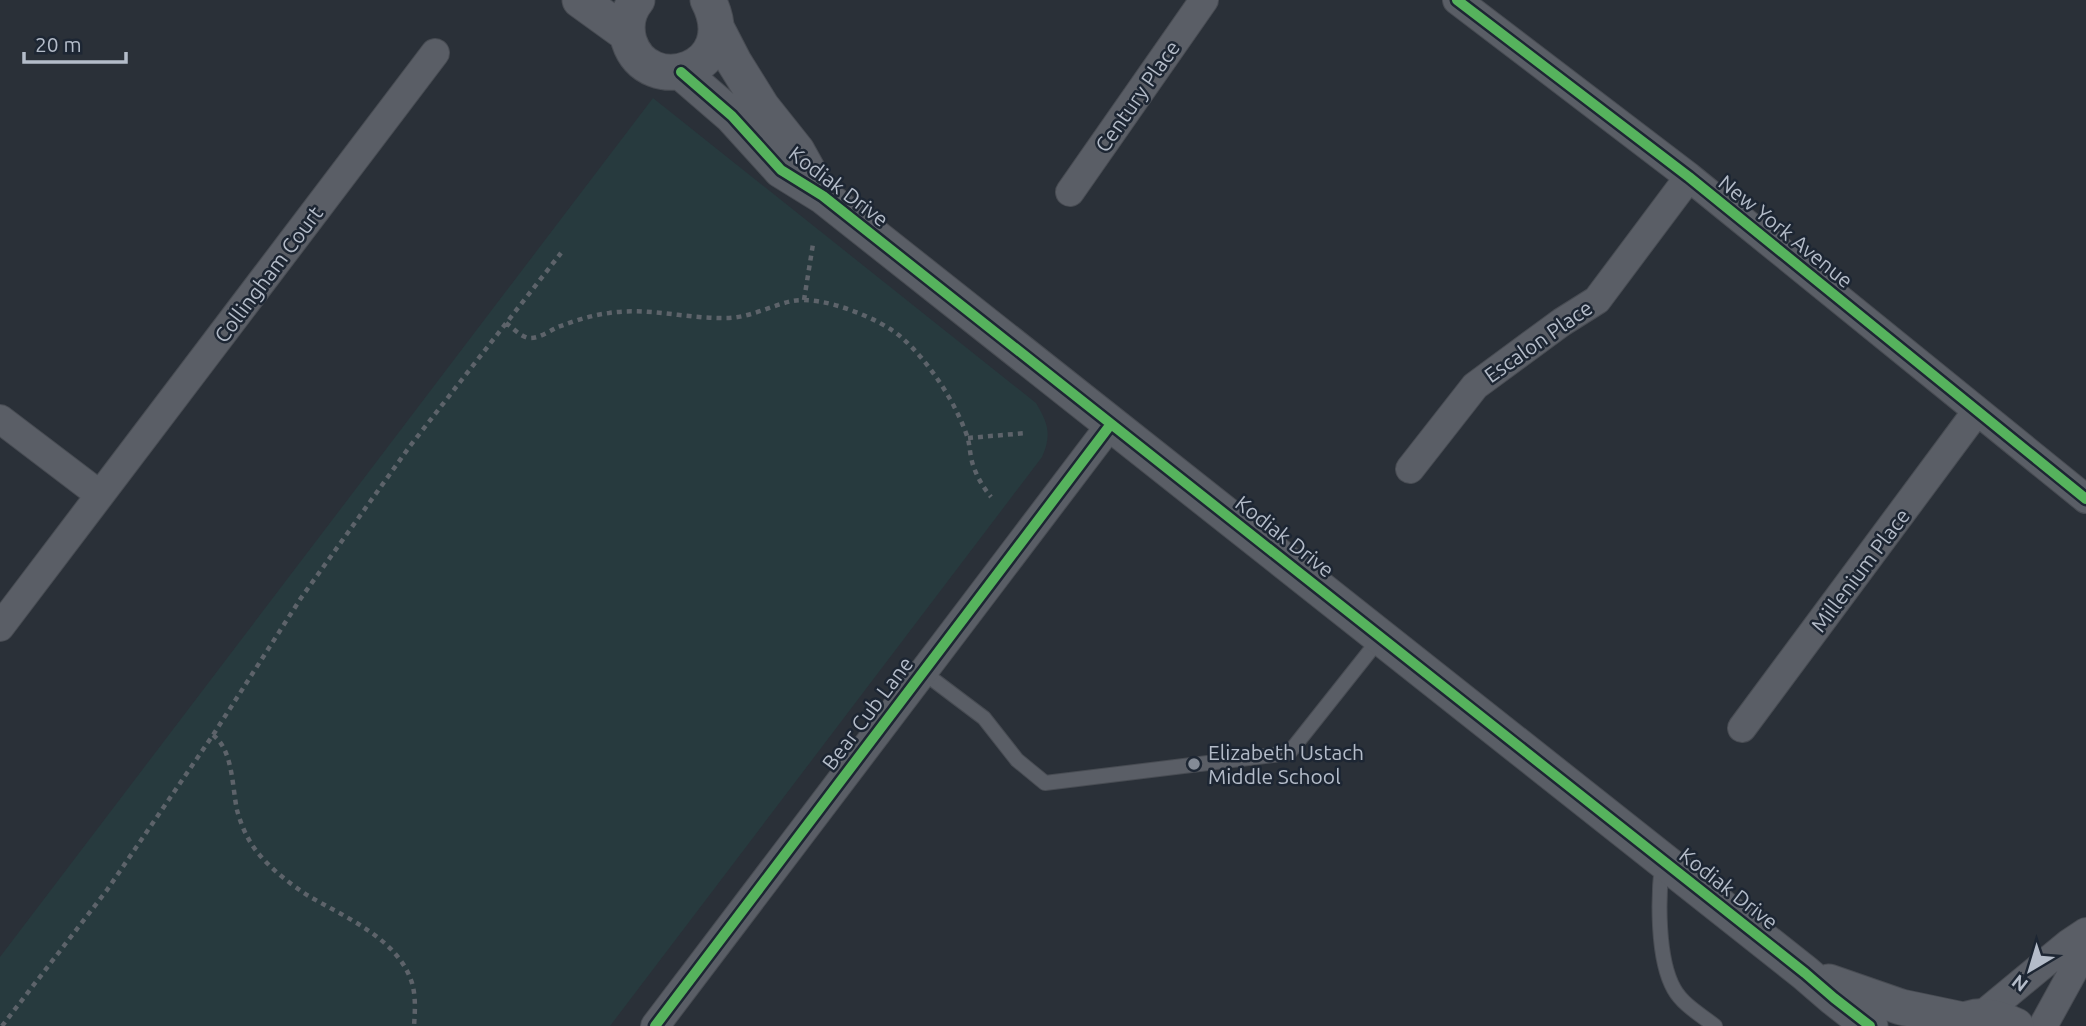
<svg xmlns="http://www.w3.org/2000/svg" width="2086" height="1026" font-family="Ubuntu,sans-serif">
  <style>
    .green { fill: #273a3e }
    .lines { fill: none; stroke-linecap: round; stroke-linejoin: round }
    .service-casing { stroke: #484c53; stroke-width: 16 }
    .minor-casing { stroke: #484c53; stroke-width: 30 }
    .tertiary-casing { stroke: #484c53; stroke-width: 37 }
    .path { stroke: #5d636a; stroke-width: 4.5; stroke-dasharray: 5 5; stroke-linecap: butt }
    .service { stroke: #5a5e66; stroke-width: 14 }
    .minor { stroke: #5a5e66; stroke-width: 28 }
    .tertiary { stroke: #5a5e66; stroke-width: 35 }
    .cycleway-casing { stroke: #1d2633; stroke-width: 15 }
    .cycleway { stroke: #56b35d; stroke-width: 10 }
    .poi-dot { fill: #848b96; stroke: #1d2633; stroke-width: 2.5 }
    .labels { text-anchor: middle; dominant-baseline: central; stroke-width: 5; stroke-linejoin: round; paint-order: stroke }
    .street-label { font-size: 21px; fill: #b4bcc9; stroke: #1d2633 }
    .poi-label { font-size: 21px; fill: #b4bcc9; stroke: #1d2633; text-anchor: start }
  </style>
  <rect width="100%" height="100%" fill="#2a3038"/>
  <!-- green -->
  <path class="green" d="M653,98l383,305c12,20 16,32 6,54l-432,569h-610v-69z"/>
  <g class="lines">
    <defs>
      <path id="service" d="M923,672l61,46 33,42 28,23 244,-30 92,-116
        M1662,864c-4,34 -5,95 12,125 9,16 27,26 41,37"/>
      <path id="minor" d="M1457,0l232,177 397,322
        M1070,192l134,-192
        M0,419l100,76
        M1410,469l65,-83 87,-64 35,-22 92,-123
        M0,627l435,-574
        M1742,728l235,-317
        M1981,1016l87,-72 18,-12
        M655,1026l456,-602
        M2043,1026l43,-78"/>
      <path id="tertiary" d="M580,0l47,34
        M637,0c-10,12 -12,26 -8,41 19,59 115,28 79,-41
        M717,29l17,33 28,45 35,44 20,36
        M681,72l51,44 49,54 42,26 982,777 29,25 36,28
        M1829,982l72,25 62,13
        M1954,1026c21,-14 40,-11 62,0"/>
    </defs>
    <!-- service casing -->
    <use href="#service" class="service-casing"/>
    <!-- minor casing -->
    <use href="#minor" class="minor-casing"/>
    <!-- tertiary casing -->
    <use href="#tertiary" class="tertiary-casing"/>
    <!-- path -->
    <path class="path" d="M804,300l9,-56
      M506,323c7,5 14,13 22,15 11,1 21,-7 30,-11 16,-6 34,-12 51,-14 39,-6 78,6 117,5 23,0 44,-12 66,-17 30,-6 87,17 109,36 27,23 56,67 67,102 2,8 2,17 5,26 4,12 10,22 18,32
      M968,438l58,-5
      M213,735c20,15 19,51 24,75 4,15 11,31 21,43 14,17 31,30 49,42 37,22 91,43 105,88 4,14 3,29 2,43
      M2,1026l105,-136 106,-155 88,-137 109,-152 151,-193"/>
    <!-- service -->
    <use href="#service" class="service"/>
    <!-- minor -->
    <use href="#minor" class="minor"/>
    <!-- tertiary -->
    <use href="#tertiary" class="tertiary"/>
    <defs>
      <path id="cycleway" d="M1457,0l232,177 397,322
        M681,72l51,44 49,54 42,26 982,777 29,25 36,28
        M655,1026l456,-602"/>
    </defs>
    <!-- cycleway casing -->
    <use href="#cycleway" class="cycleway-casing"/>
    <!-- cycleway -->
    <use href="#cycleway" class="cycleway"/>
  </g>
  <!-- markers -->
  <circle class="poi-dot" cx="1194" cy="764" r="7"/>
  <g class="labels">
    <!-- street labels -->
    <g class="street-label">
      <text transform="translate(1137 96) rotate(-55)">Century Place</text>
      <text transform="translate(839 186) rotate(37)">Kodiak Drive</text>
      <text transform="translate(1786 231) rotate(39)">New York Avenue</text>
      <text transform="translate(268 274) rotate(-53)">Collingham Court</text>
      <text transform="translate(1538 341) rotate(-35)">Escalon Place</text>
      <text transform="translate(1285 536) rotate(38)">Kodiak Drive</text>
      <text transform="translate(1860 570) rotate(-53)">Millenium Place</text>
      <text transform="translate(867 713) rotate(-53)">Bear Cub Lane</text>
      <text transform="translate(1729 888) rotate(38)">Kodiak Drive</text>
    </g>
    <!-- poi labels -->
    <g class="poi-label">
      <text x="1208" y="752">Elizabeth Ustach<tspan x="1208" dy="24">Middle School</tspan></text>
    </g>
  </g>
  <!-- north arrow -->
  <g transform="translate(2030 970) rotate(218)" stroke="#1d2633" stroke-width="5" paint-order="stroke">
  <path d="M0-5L12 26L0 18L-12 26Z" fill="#b4bcc9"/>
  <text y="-10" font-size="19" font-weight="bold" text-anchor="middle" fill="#b4bcc9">N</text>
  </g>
  <!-- scale -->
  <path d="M24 52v10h102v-10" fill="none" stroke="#b4bcc9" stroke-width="3.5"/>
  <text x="35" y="52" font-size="21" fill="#b4bcc9" stroke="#1d2633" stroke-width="5" paint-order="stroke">20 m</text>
</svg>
